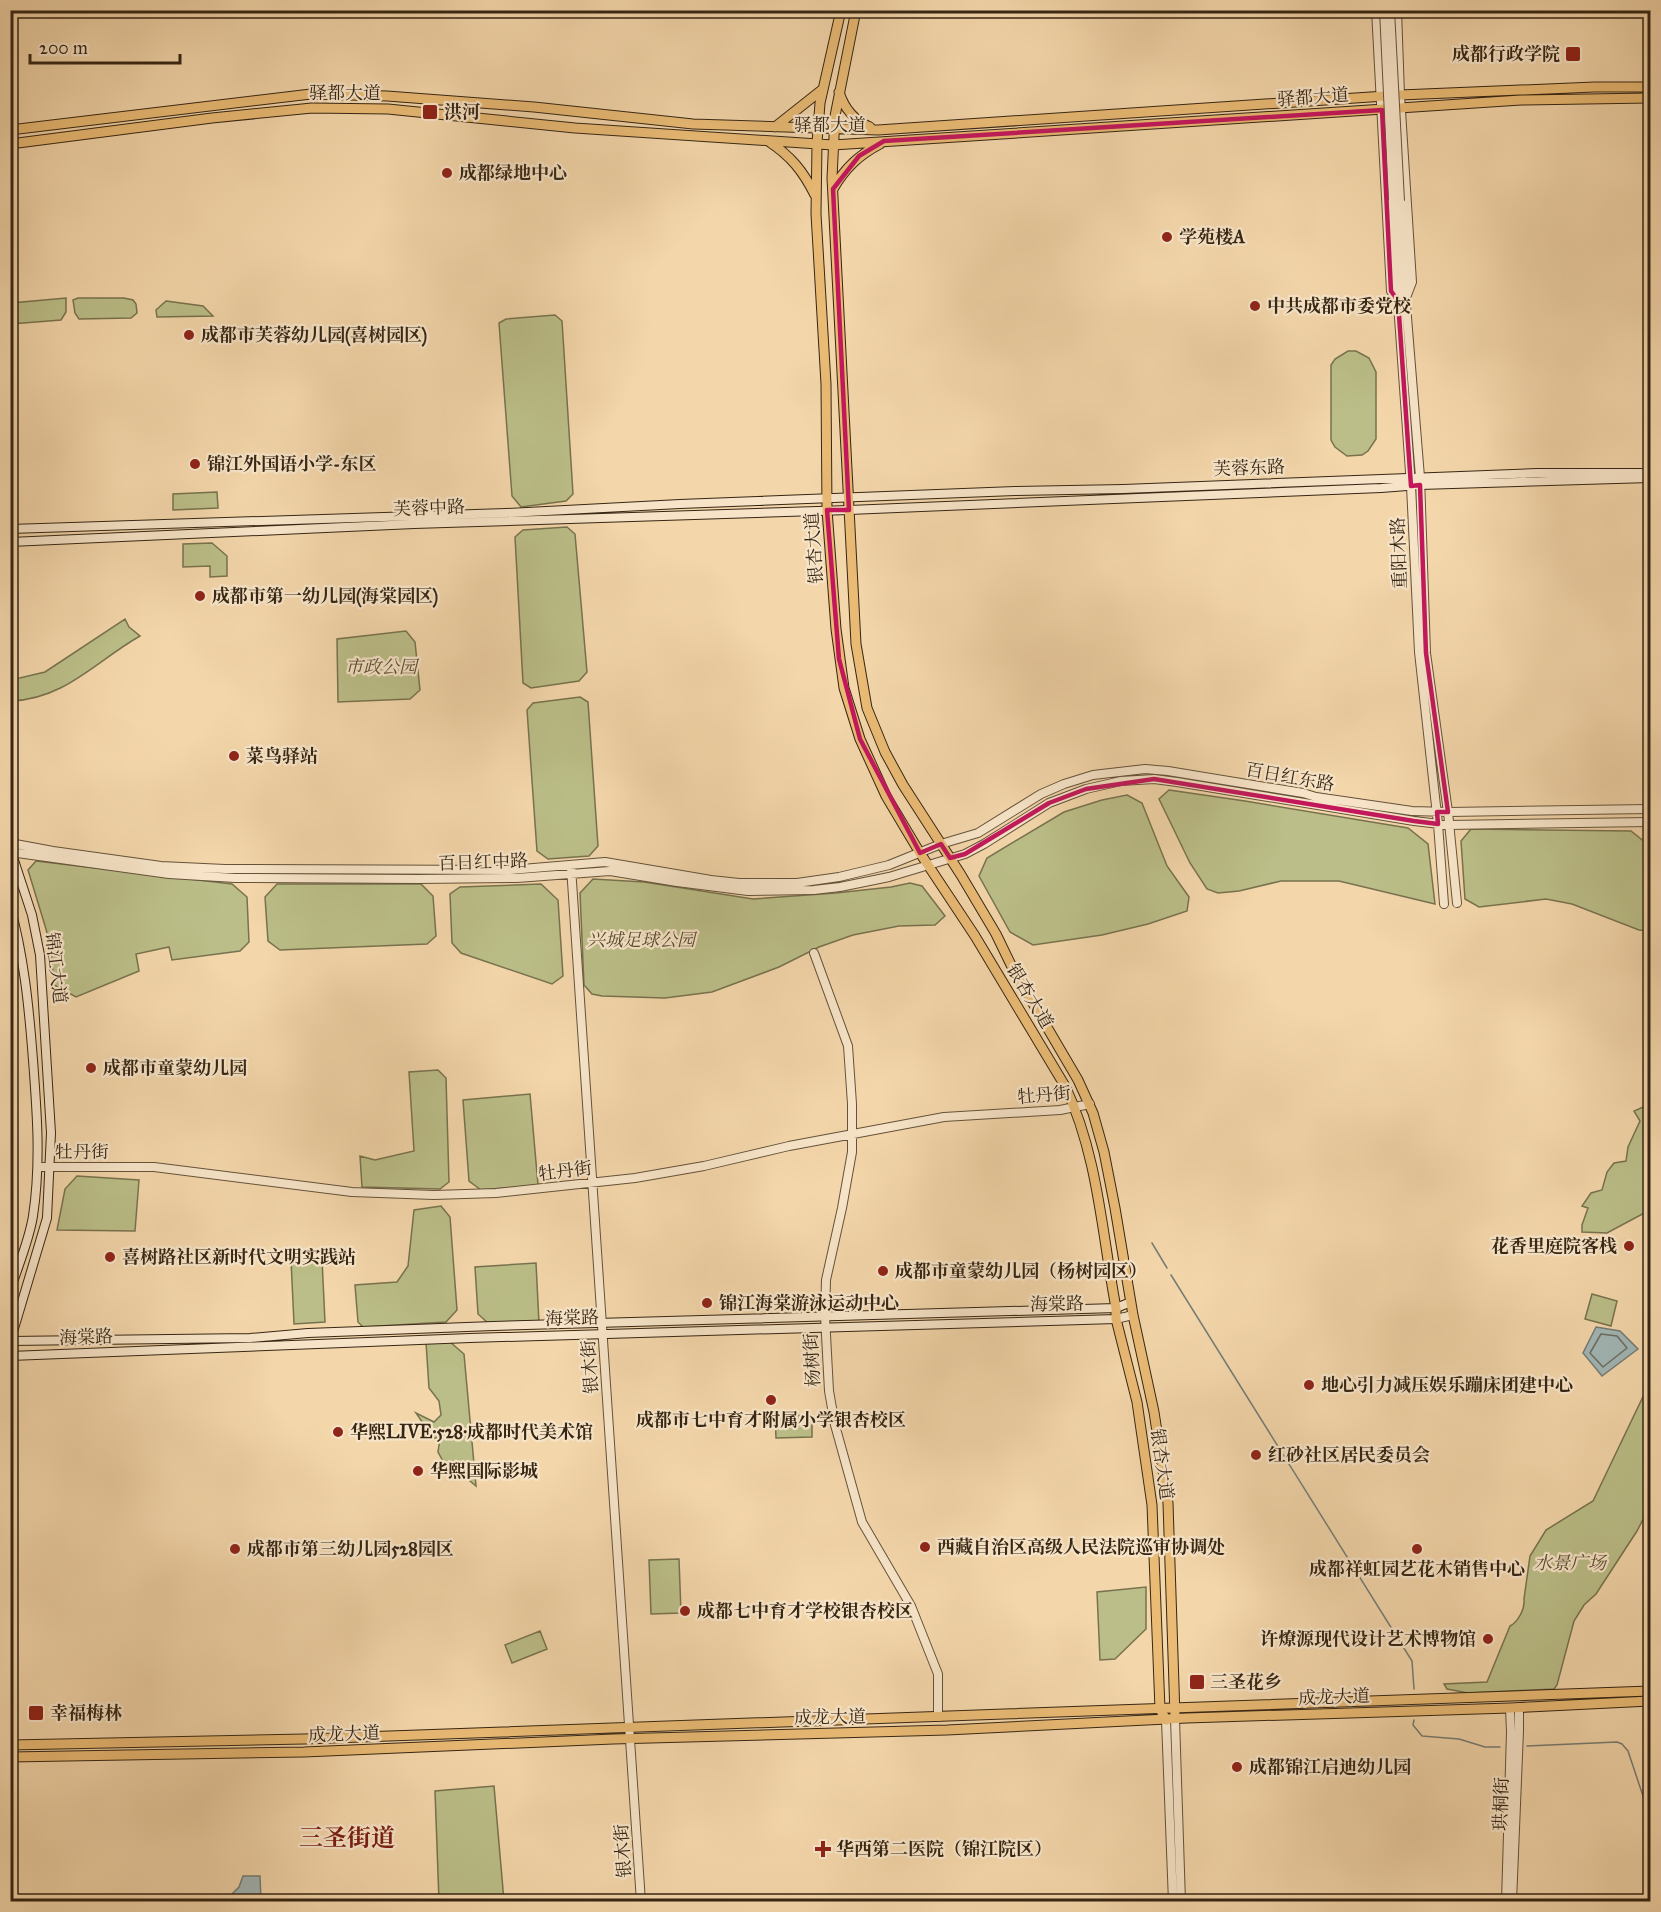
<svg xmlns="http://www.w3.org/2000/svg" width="1661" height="1912" font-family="'IM FELL Great Primer','Noto Serif SC',serif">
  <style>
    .green { fill: #bbbe88; stroke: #78724e; stroke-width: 1.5 }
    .water { fill: #a1b6b5; stroke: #767c75; stroke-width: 1.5 }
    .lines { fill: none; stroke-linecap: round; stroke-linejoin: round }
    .shore { stroke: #6c6e64; stroke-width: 1.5 }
    .stream { stroke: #767c75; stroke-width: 1.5 }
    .tertiary-casing { stroke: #65523a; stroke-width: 10 }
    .secondary-casing { stroke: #362614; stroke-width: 10 }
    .primary-casing { stroke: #362614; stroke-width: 11 }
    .trunk-casing { stroke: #362614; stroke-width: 11 }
    .tertiary { stroke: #f7e4c8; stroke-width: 8 }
    .secondary { stroke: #f7e4c8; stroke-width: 8 }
    .primary { stroke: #eabb75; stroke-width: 9 }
    .trunk { stroke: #eabb75; stroke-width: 9 }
    .tertiary-bridge-casing { stroke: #65523a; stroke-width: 10; stroke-linecap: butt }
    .tertiary-bridge { stroke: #f7e4c8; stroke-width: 8 }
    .marked { fill: none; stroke: #c2185b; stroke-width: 4.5; stroke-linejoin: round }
    .poi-dot { fill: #8f2418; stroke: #f7e4c8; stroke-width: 2 }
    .labels { text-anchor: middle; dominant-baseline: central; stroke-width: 4.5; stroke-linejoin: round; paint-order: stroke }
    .poi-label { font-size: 18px; font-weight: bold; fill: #362614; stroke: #f7e4c8; text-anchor: start }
    .street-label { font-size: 18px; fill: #362614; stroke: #f7e4c8 }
    .park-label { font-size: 18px; font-style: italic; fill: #574c31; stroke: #f7e4c8 }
    .district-label { font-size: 24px; font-weight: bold; fill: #7a1f14; stroke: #f7e4c8 }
  </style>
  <rect width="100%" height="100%" fill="#f3d6aa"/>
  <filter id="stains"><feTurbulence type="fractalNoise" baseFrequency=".00333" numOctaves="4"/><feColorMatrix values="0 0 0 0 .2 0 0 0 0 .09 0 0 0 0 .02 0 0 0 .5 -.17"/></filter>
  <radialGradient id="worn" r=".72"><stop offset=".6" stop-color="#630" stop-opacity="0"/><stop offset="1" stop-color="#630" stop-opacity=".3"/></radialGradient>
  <!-- green -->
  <path class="green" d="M66,298v14l-5,8 -50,4v-21z
    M78,298h46l9,2 3,4 1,9 -6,5 -52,1 -4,-6 -2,-13z
    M166,301l37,5 10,10 -56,1 -1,-7z
    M555,315l7,6 11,173 -7,7 -45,6 -9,-11 -13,-173 7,-4z
    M1348,351h8l13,7 7,14v67l-8,12 -6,4 -15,1 -12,-9 -4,-7v-75l4,-6z
    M217,492l1,16 -45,2v-16z
    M567,527l8,7 12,138 -8,9 -48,7 -8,-5 -8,-146 8,-7z
    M212,543l15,13v20l-17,1v-11l-27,1v-23z
    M125,619l4,8 11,9c-44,25 -75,63 -129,65v-21l34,-8z
    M406,631l9,11 5,48 -10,9 -72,3 -1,-63z
    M580,697l8,5 10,144 -9,10 -41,3 -11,-8 -10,-141 6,-7z
    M1169,790l76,11 163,27 20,16 7,60 -96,-23h-58l-42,10 -21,2 -11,-4 -17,-26 -31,-64z
    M1127,795l15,8 25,63 22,31 -2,14 -39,13 -46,11 -69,10 -23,-13 -31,-56 8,-18 77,-46 38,-12z
    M1471,829l160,2 15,12 4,11v77l-11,-1 -67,-26 -26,-5 -67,8 -14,-8 -4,-58z
    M36,861l196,23 15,13 2,45 -9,9 -68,9 -3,-13 -33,7 3,17 -63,26 -22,-12 -3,-34 -5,-22 -18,-59z
    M593,879l51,3 109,17 83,-6 55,-6 19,-4 12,3 23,30 -10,9 -36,1 -46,9 -34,12 -40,20 -67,25 -47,6 -63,-2 -10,-2 -8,-9 -4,-92z
    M277,884h144l12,12 3,40 -9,8 -147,6 -12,-9 -3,-44z
    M541,884l17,16 5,76 -11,8 -91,-31 -9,-10 -2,-49 10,-7z
    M438,1070l8,8 3,104 -9,7 -78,-2 -2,-31 15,4 39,-9 -5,-79z
    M530,1094l8,91 -57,5 -12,-9 -6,-81z
    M1650,1104v106l-43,23 -25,-1v-7l6,-17 -6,-2 9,-13 11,-3 5,-18 7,-9 12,-2 2,-14 12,-26 -6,-10z
    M77,1176l62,4 -4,51 -78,-1 8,-41z
    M441,1206l9,11 7,93 -11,12 -83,5 -5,-5 -3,-37 42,-3 11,-16 6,-56z
    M322,1259l3,63 -31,2 -3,-64z
    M536,1263l3,60 -50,1 -11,-10 -3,-47z
    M1592,1294l25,7 -6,25 -26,-7z
    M449,1341l15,13 12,132 -18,-15 -14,-8 -6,-11 2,-14h-7l-17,-25 18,9 7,-7 -2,-14 -10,-13 -3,-46z
    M1650,1382v124l-13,25 -41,63 -12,11 -10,16 -17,64 -3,4 -86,4 -21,-4 -3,-5 43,-2 23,-56c8,-4 15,-17 14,-27l6,-43 16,-26 47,-29z
    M812,1415v22l-36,1 -1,-22z
    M679,1559l2,54 -30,1 -2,-54z
    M1146,1587v42l-31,30 -15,1 -3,-68z
    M540,1631l7,18 -35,14 -7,-18z
    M494,1786l10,115h-65l-4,-110z"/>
  <!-- water -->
  <path class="water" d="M1596,1327l24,4 18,18 -36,27 -19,-23z
    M243,1876h17l1,25h-31l-1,-4 10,-10z"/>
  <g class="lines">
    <!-- shore -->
    <path class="shore" d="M1601,1334l16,2 10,12 -24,19 -13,-14z"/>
    <!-- stream -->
    <path class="stream" d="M1152,1243l15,25
      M1171,1275l241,386 2,28
      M1414,1720l-1,5 9,11 37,3 26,8h15
      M1527,1746l90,-4 5,2 6,7 22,66"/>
    <defs>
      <path id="tertiary" d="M1376,10l15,281 6,10
        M1397,10l3,85 12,187 -5,13
        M1393,200l5,104 13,182 8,166 19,172 6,80
        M1400,201l6,104 14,172 6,176 22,159 9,91
        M10,843l43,8 108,15 64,3 285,1 95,-8 106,18 28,3h58l42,-6 50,-12 52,-21 37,-11 63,-39 23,-10 29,-9 52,-6 23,2 135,22 13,4 96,14 36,1 202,-3
        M10,852l159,22 66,4 183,1 99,-1 93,-7 67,11 71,9 66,-1 26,-3 49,-10 76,-23 19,-10 65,-41 37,-14 35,-8 33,-2 23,3 237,39 34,4 202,-3
        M571,867l70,1035
        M814,953l34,93 4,58v48l-10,56 -16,72 -1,36 4,75 6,34 27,97 49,84 27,68v43
        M38,1167h116l198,25 82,3 62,-2 139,-15 69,-12 85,-20 155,-29 116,-7 30,-6
        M1175,1719l6,183
        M1166,1720l7,182
        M1506,1902l5,-170 -1,-24
        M1512,1902l7,-171v-24"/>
      <path id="secondary" d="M10,529l496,-16 174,-9 335,-13 108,-2 414,-16h104
        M10,542l404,-18 435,-14 532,-22 39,-3 230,-7
        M10,848l22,67 8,40 11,178 -4,85 -37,124
        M10,906c14,50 19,102 23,154 4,52 8,104 0,156 -4,25 -15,50 -23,75
        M10,1341l240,-3 58,-5 185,-7 623,-18 15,-6
        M10,1356l460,-18 646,-19 17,-4"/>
      <path id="primary" d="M841,10l-21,93 -3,40 -1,71 10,170 1,126 9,119 8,59 16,51 26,57 34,57 55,83 90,150c33,69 37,148 51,222v11l21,83 15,103 8,204 6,11
        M856,10l-21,106 -3,62 24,466 11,64 18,44 18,33 58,90 35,59 18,37 64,109 15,33 11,39 11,56 18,107 21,97 14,91 7,213
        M839,92c5,16 16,29 31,35
        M775,127l48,-38
        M10,130l301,-36 76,2 147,11 159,17 185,6 522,-35 195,-8h55
        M768,141c23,15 35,30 47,54
        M10,144l202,-26 100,-10 76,1 187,19 258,17 688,-45 129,-2
        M833,189c12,-21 26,-34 47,-45"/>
      <path id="trunk" d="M10,1745l294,-6 1346,-48
        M10,1757l294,-5 309,-13 334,-9 240,-12 323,-10 140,-7"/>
    </defs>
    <!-- tertiary casing -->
    <use href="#tertiary" class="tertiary-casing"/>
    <!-- secondary casing -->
    <use href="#secondary" class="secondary-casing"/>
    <!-- primary casing -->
    <use href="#primary" class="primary-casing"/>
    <!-- trunk casing -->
    <use href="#trunk" class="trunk-casing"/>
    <!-- tertiary -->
    <use href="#tertiary" class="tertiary"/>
    <!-- secondary -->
    <use href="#secondary" class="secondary"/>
    <!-- primary -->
    <use href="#primary" class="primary"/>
    <!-- trunk -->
    <use href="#trunk" class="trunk"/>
    <defs>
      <path id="tertiary-bridge" d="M1384,10l9,190
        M1390,10l10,191"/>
    </defs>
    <!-- tertiary-bridge casing -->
    <use href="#tertiary-bridge" class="tertiary-bridge-casing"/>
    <!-- tertiary-bridge -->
    <use href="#tertiary-bridge" class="tertiary-bridge"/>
  </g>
  <!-- marked area -->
  <path class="marked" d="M1382,110l9,181 7,10 13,185 9,-1 6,168 22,159h-11l1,12 -24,-3 -260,-42 -68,10 -37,14 -84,51 -15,4 -9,-14 -21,9 -60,-114 -21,-80 -12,-149h22l-16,-321 26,-33 25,-15z"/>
  <!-- markers -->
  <g class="poi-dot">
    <rect x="1565" y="46" width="16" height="16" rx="3"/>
    <rect x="422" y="104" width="16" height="16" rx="3"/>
    <circle cx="447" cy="173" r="6"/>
    <circle cx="1167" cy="237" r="6"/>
    <circle cx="1255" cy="306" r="6"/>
    <circle cx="189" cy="335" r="6"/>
    <circle cx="195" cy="464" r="6"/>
    <circle cx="200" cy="596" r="6"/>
    <circle cx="234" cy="756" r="6"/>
    <circle cx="91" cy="1068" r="6"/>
    <circle cx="1629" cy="1246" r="6"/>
    <circle cx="110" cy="1257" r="6"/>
    <circle cx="883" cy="1271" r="6"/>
    <circle cx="707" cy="1303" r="6"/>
    <circle cx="1309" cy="1385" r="6"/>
    <circle cx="771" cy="1400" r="6"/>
    <circle cx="338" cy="1432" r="6"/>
    <circle cx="1256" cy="1455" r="6"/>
    <circle cx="418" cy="1471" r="6"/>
    <circle cx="925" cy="1547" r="6"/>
    <circle cx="235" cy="1549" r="6"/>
    <circle cx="1417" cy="1549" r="6"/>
    <circle cx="685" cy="1611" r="6"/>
    <circle cx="1488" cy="1639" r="6"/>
    <rect x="1189" y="1674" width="16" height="16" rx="3"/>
    <rect x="28" y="1705" width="16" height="16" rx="3"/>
    <circle cx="1237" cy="1767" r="6"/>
    <path d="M820 1840h6v6h6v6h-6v6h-6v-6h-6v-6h6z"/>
  </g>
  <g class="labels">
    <!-- poi labels -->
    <g class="poi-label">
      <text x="1560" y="54" text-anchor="end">成都行政学院</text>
      <text x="444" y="112">洪河</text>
      <text x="459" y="173">成都绿地中心</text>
      <text x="1179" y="237">学苑楼A</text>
      <text x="1267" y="306">中共成都市委党校</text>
      <text x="201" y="335">成都市芙蓉幼儿园(喜树园区)</text>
      <text x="207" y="464">锦江外国语小学-东区</text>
      <text x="212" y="596">成都市第一幼儿园(海棠园区)</text>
      <text x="246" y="756">菜鸟驿站</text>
      <text x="103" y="1068">成都市童蒙幼儿园</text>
      <text x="1617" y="1246" text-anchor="end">花香里庭院客栈</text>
      <text x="122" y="1257">喜树路社区新时代文明实践站</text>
      <text x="895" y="1271">成都市童蒙幼儿园（杨树园区）</text>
      <text x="719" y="1303">锦江海棠游泳运动中心</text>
      <text x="1321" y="1385">地心引力减压娱乐蹦床团建中心</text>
      <text x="771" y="1420" text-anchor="middle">成都市七中育才附属小学银杏校区</text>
      <text x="350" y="1432">华熙LIVE·528·成都时代美术馆</text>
      <text x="1268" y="1455">红砂社区居民委员会</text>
      <text x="430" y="1471">华熙国际影城</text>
      <text x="937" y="1547">西藏自治区高级人民法院巡审协调处</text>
      <text x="247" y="1549">成都市第三幼儿园528园区</text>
      <text x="1417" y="1569" text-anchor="middle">成都祥虹园艺花木销售中心</text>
      <text x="697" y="1611">成都七中育才学校银杏校区</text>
      <text x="1476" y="1639" text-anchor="end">许燎源现代设计艺术博物馆</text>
      <text x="1210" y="1682">三圣花乡</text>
      <text x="50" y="1713">幸福梅林</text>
      <text x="1249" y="1767">成都锦江启迪幼儿园</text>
      <text x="836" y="1849">华西第二医院（锦江院区）</text>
    </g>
    <!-- street labels -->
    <g class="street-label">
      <text x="345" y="93">驿都大道</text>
      <text transform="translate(1313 97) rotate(-4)">驿都大道</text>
      <text x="830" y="125">驿都大道</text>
      <text transform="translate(1249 468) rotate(-2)">芙蓉东路</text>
      <text transform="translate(429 508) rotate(-2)">芙蓉中路</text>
      <text transform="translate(814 548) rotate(-94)">银杏大道</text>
      <text transform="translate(1399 553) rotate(-92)">重阳木路</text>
      <text transform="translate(1290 777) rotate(10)">百日红东路</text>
      <text transform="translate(483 862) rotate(-2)">百日红中路</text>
      <text transform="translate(56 968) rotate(83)">锦江大道</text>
      <text transform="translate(1030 996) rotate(59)">银杏大道</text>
      <text transform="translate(1044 1095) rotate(-5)">牡丹街</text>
      <text x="82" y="1152">牡丹街</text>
      <text transform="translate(565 1171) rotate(-7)">牡丹街</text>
      <text transform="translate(1057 1304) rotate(-1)">海棠路</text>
      <text transform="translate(572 1318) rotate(-2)">海棠路</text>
      <text transform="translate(86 1337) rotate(-2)">海棠路</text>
      <text transform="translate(812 1360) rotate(-93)">杨树街</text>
      <text transform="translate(590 1367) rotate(-94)">银木街</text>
      <text transform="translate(1162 1464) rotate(82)">银杏大道</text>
      <text transform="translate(1334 1697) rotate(-2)">成龙大道</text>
      <text transform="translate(830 1717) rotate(-1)">成龙大道</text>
      <text transform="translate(344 1734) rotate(-2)">成龙大道</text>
      <text transform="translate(1501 1804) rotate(-88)">珙桐街</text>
      <text transform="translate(623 1851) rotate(-94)">银木街</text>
    </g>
    <!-- park labels -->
    <g class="park-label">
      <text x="381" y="667">市政公园</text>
      <text x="641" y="940">兴城足球公园</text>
      <text x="1570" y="1563">水景广场</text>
    </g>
    <!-- district labels -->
    <g class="district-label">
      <text x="347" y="1838">三圣街道</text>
    </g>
  </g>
  <!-- margin -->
  <rect width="1661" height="1912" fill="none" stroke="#f3d6aa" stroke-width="36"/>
  <rect x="12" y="12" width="1637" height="1888" fill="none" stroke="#362614" stroke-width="3"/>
  <rect x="18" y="18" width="1625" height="1876" fill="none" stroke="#362614" stroke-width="1.5"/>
  <!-- scale -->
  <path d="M30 54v9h150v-9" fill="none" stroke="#362614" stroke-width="3"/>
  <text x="39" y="54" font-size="18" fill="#362614" stroke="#f7e4c8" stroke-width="4.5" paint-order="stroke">200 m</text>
  <rect width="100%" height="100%" filter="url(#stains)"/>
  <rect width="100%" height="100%" fill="url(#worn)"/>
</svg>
